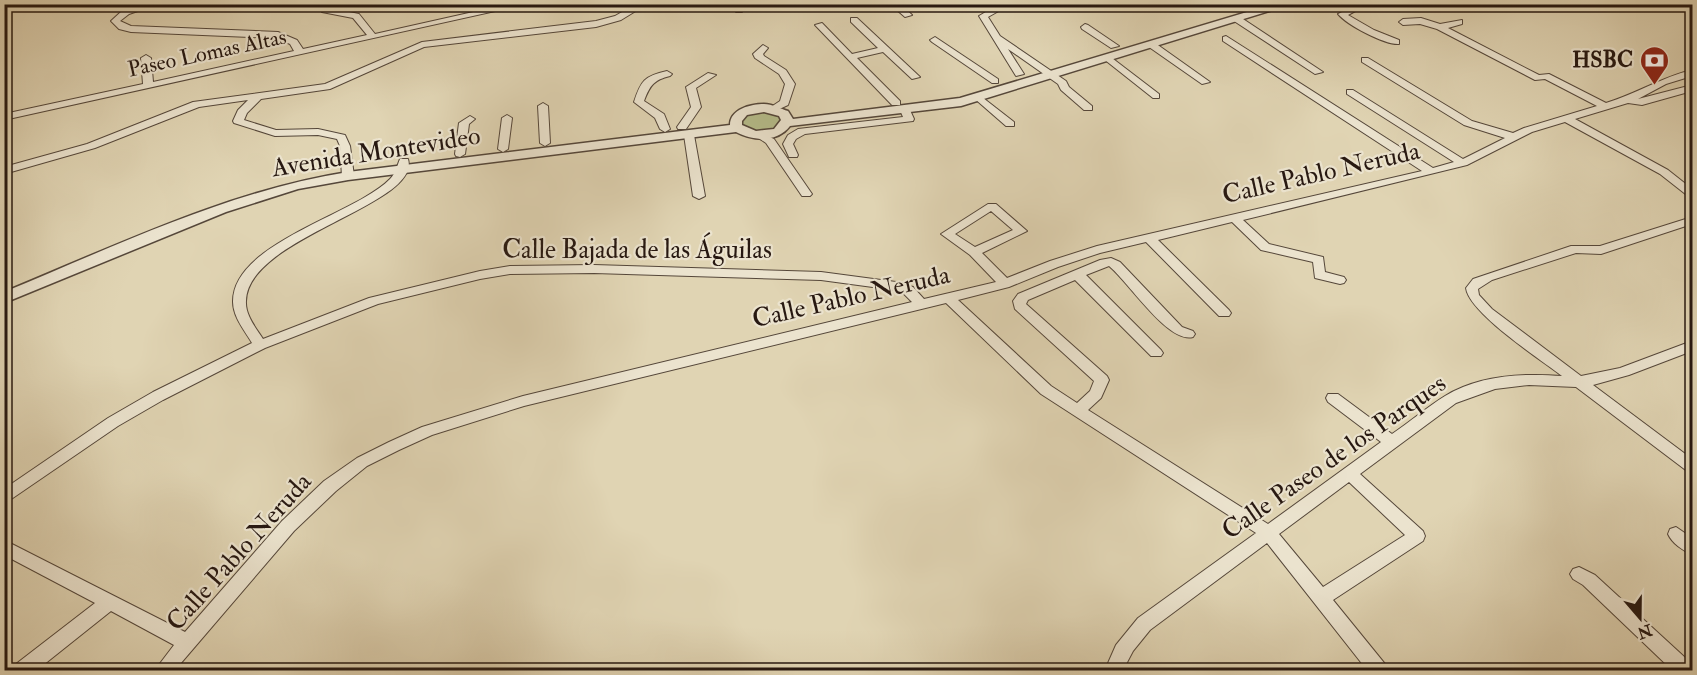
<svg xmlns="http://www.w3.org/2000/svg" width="1697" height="675" font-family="'IM FELL Double Pica',serif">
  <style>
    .green { fill: #b5bc8a; stroke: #6e6a4e; stroke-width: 1.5 }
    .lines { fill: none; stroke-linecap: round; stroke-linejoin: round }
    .minor-casing { stroke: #55473a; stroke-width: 2 }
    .tertiary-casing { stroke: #55473a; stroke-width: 3 }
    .minor { fill: #ebe3ce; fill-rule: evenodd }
    .tertiary { fill: #ebe3ce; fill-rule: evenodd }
    .labels { text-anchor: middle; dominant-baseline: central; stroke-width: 4.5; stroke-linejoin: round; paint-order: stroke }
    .far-street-label { font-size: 22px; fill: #271811; stroke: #ebe3ce }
    .far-poi-label { font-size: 22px; font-weight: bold; fill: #271811; stroke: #ebe3ce; text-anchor: end }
    .street-label { font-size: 26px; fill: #271811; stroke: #ebe3ce }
  </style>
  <rect width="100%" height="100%" fill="#e0d4b3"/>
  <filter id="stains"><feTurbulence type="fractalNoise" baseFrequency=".00333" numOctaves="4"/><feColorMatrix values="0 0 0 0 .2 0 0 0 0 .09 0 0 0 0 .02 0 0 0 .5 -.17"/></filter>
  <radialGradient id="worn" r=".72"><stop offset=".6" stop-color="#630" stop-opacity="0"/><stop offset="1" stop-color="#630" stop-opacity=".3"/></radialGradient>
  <!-- green -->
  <path class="green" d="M776,111l9,9 -12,12h-26l-10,-12 8,-7z"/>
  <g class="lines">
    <defs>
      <path id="minor" d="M143,4h15l-29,10 -9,7 11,5 147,6 19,8 6,9 64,-14 -14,-17 -31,-6v-4l3,-1 34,7 16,20 134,-30h18l-523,116v-6l139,-30 -2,-26 5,-3 5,3 2,24 141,-31 -4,-7 -14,-6 -145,-6 -12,-3 -8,-8 12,-11z
        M636,4h11l-26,16 -25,7 -172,20 -94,42 -69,10 -14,14 -3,7 32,10 42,-1 27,6 5,11 4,30 -2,2h-8l-2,-2 -2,-30 -3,-7 -19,-4 -43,1 -41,-13 -1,-2 5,-11 10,-10 -49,7 -104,41 -91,26v-7l83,-23 106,-42 132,-18 97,-42 174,-21 19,-5z
        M736,4h8l-2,8h-6z
        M890,4h10l12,11 -7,2z
        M999,4h12l-23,13 12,19 66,45 3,6 23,19v4h-8l-23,-20 -3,-6 -50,-35 16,25 -8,2 -37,-60z
        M1349,4h8l2,5 -11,6 26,15 25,10v4c-14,1 -52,-19 -61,-30l12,-6z
        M1237,16l3,1 83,55 -8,2 -81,-53 -1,-2z
        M851,18h6l63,59 -8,2 -29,-27 -26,6 43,43v4h-8l-77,-80 7,-2 30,31 26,-6 -27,-26z
        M1421,18l19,6 22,-4v4l-14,4 91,47 10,-1 57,29c30,-9 56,-26 86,-33v6l-26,8 -28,15 54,-14v6l-50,14 -14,-2 -53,16 93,51 24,19v8l-4,-1 -28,-22 -95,-52 -33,10 -65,33 -224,55 26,24 54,13 2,15 19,5 2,3 -2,3 -4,1 -25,-6 -2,-16 -52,-12 -29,-28 -74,18 71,70 2,3 -2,3h-10l-73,-74 -46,11 -42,14 -49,20 -51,13 93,86 26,17 13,-12 4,-10 -79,-72 -2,-8 5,-7 82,-34 11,-2 9,4 62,65 11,4 2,3 -2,3c-25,7 -65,-56 -84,-71l-23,9 75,75 2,3 -2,3h-10l-76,-76 -47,20 -2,4 81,72 2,4 -8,18 -13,12 180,114 113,-82 -53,-40 -2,-4 2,-4h10l54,40c18,-12 35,-27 53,-38 34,-21 79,-23 117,-20 -22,-17 -93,-63 -96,-88l7,-9 98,-33h29l92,-29v7l-91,30 -25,-1 -84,27 -14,9 1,6 13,14 89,67 39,-8 72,-27v10l-63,24 -36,10 99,74v14l-5,-2 -111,-84 -47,-2 -34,4 -39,14 -96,71 63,57 2,5 -2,5 -90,59 52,64 2,6h-20l-100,-127 -117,87 -17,21 -10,19h-18l11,-25 22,-27 118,-85 -215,-139 -95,-91 -422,103 -92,29 -33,15 -32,16 -31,25 -42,40 -119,139h-20l19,-25 -63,-34 -74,59h-23l2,-6 79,-61 -91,-48v-15l181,92 97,-111 42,-40 33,-23 32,-16 33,-15 101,-31 389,-94 -9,-9 -8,-3 -74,-10 -227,-7 -84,1 -30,5 -102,25 -113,44 -102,52 -45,26 -114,78v-15l104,-71 45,-26 99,-49c-7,-12 -19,-26 -19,-41 -1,-59 122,-87 157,-123 6,-6 7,-13 10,-20h8c14,46 -161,78 -162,142 -1,14 10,27 17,38l106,-41 111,-27 30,-5 84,-1 227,7 75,10 17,5 11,12 72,-17 -26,-27 -29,-21 47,-30h8l31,27 -45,22 25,25 43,-17 47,-15 325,-75 -199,-130v-4l3,-1 207,132 21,-6 -107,-68v-4h6l110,69 42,-21 -41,-13 -102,-63v-4h6l104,63 41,12 11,-5 73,-22 -52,-27 -10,1 -98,-51 -17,-5 -17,1 -4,-3 4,-3zM991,211l22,19 -38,17 -20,-13zM1349,482l56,53 -82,52 -44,-53z
        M1085,24l3,1 31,21 -8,2 -29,-19 -1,-2z
        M935,37l63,42v4h-6l-60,-41 -2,-2z
        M1149,43h6l55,39 -8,2 -53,-37z
        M763,45l5,3 -5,6 1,2 22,14 9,14 -7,21 -15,7 -5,-3 12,-8 5,-17 -6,-10 -24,-16 -2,-4z
        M1108,55l51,39v4h-6l-48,-38 -2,-2z
        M667,71l5,3 -2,2c-16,4 -20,9 -26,25l20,13 6,15 -5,3 -5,-3 -5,-11 -21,-16c7,-21 10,-26 33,-31z
        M708,73l8,2 -20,13 5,19 -15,22h-8l-1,-2 14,-20 -5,-20z
        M978,94l36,28v4h-8l-31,-27v-4z
        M543,103l5,3 2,37 -5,3 -5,-3 -2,-37z
        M905,107l4,1 5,11 -1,2 -108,13 -9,5 -3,5 5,11 -1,2h-8l-6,-13 5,-9 10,-6 105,-12 -3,-7z
        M507,115l5,3 -4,31 -5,3 -5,-3 4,-31z
        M470,116l5,3 -6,5 -4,30 -5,3 -4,-1 -1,-2 4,-31z
        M689,132l5,3 11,61 -6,3 -6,-3 -9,-61z
        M759,132l15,7 38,55 -2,2h-8l-36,-53 -12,-8z
        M1676,527l16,11v16c-9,-3 -20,-11 -24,-20l2,-5z
        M1579,567l16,8 97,89v6h-20l-89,-85 -10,-6 -3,-5 3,-5z"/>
      <path id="tertiary" d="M1274,4h18l-331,102 -171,20c-13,17 -37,15 -54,6l-388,48 -50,9 -72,23 -222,91v-11c112,-46 224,-101 344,-120l382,-47c0,-16 21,-21 34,-21 8,0 17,5 24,7l5,8 167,-21zM764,112l15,4 2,4 -7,9 -18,2 -14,-6v-4l5,-6z"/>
    </defs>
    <!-- minor casing -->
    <use href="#minor" class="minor-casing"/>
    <!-- tertiary casing -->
    <use href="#tertiary" class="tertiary-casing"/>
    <!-- minor -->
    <use href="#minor" class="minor"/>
    <!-- tertiary -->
    <use href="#tertiary" class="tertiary"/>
  </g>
  <!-- icons -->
  <defs>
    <symbol id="bank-pin" viewBox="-11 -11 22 30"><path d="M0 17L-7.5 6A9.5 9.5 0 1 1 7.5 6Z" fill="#8f2418" stroke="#ebe3ce"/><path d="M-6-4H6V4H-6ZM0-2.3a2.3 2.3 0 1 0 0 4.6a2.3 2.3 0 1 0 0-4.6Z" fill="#fff"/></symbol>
  </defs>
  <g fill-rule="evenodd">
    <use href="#bank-pin" x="1638" y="44" width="33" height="45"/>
  </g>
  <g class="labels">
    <!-- far-street labels -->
    <g class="far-street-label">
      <text transform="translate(207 53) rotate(-12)">Paseo Lomas Altas</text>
    </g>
    <!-- far-poi labels -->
    <g class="far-poi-label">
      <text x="1633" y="60">HSBC</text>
    </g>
    <!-- street labels -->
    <g class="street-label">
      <text transform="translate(376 152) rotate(-9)">Avenida Montevideo</text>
      <text transform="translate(1321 173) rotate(-13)">Calle Pablo Neruda</text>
      <text x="637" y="250">Calle Bajada de las Águilas</text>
      <text transform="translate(851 297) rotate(-13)">Calle Pablo Neruda</text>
      <text transform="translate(1334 457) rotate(-35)">Calle Paseo de los Parques</text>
      <text transform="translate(239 552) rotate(-48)">Calle Pablo Neruda</text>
    </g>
  </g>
  <!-- margin -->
  <rect width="1697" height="675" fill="none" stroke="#e0d4b3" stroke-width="24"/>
  <rect x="6" y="6" width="1685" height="663" fill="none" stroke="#271811" stroke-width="3"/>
  <rect x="12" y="12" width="1673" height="651" fill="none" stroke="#271811" stroke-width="1.5"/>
  <!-- north arrow -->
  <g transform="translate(1640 618) rotate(160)" stroke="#ebe3ce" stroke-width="4.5" paint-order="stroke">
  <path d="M0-4.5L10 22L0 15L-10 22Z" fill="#271811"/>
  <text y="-9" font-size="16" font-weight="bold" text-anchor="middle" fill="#271811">N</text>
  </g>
  <rect width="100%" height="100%" filter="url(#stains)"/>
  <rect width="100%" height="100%" fill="url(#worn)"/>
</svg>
